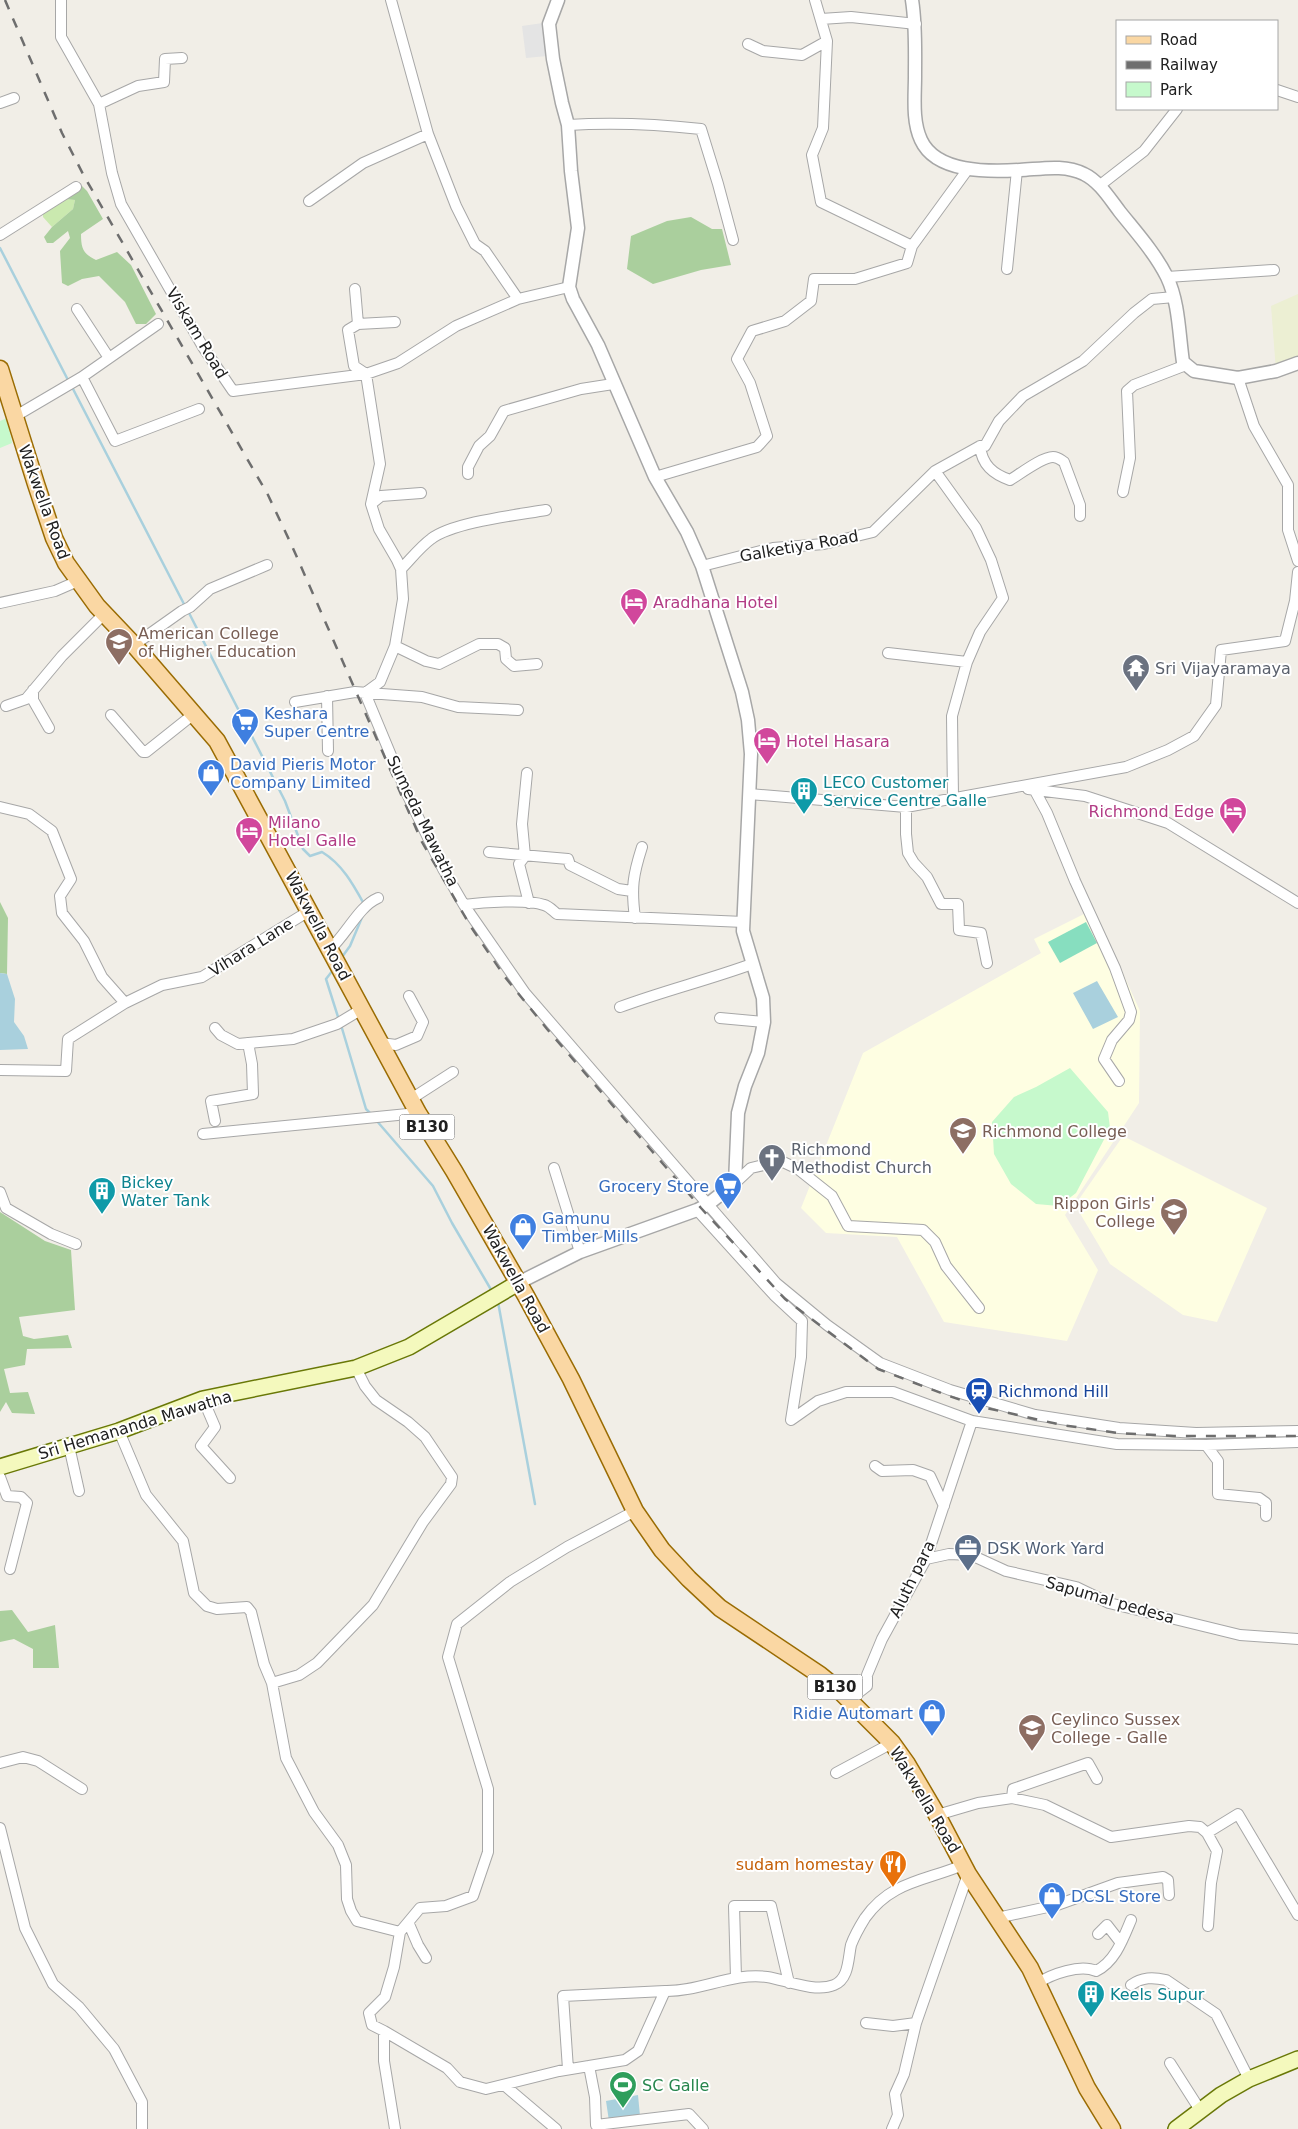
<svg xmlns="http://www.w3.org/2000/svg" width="1298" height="2129" font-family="'DejaVu Sans',sans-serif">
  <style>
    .education { fill: #fefee2 }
    .farmland { fill: #ecefd3 }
    .grass { fill: #cae9af }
    .forest { fill: #aacf9d }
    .park { fill: #c6f9cc }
    .pitch { fill: #87debf }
    .parking { fill: #e4e4e4 }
    .water { fill: #a9d0dd }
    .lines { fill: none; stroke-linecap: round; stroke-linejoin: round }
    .stream { stroke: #a9d0dd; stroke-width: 2.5 }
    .minor-casing { stroke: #a7a7a7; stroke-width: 12 }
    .tertiary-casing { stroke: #a7a7a7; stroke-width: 15 }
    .secondary-casing { stroke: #697807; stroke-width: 18 }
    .primary-casing { stroke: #9a6c03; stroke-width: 19 }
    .minor { stroke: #fff; stroke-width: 10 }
    .tertiary { stroke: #fff; stroke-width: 12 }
    .secondary { stroke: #f4f9bd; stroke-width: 15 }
    .primary { stroke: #fad7a3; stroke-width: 16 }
    .rail { stroke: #6e6e6e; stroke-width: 2.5; stroke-dasharray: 10 10; stroke-linecap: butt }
    .labels { text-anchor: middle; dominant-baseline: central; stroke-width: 4; stroke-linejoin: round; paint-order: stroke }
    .shield { fill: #fff; stroke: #636363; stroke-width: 1 }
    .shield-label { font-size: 15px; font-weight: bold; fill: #202020 }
    .street-label { font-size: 16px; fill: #202020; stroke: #fff }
    .hotel-label { font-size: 16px; fill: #b23c85; stroke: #fff; text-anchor: start }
    .education-label { font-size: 16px; fill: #785e54; stroke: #fff; text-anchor: start }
    .worship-label { font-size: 16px; fill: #5b616d; stroke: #fff; text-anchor: start }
    .shop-label { font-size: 16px; fill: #366cbe; stroke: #fff; text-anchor: start }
    .culture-label { font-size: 16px; fill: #0d838f; stroke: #fff; text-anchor: start }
    .transit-label { font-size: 16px; fill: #164399; stroke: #fff; text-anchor: start }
    .service-label { font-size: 16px; fill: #4e5e75; stroke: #fff; text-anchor: start }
    .food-label { font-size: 16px; fill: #c56008; stroke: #fff; text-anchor: end }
    .leisure-label { font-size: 16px; fill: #27864d; stroke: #fff; text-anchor: start }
  </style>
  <rect width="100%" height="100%" fill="#f1eee7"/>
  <!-- education -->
  <path class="education" d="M1094,909l46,102 -1,92 -74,112 33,55 -31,71 -123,-19 -47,-85 -71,-4 -25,-25 62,-155 178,-100 -7,-14z
    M1123,1136l144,72 -50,114 -34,-7 -73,-51 -35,-59z"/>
  <!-- farmland -->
  <path class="farmland" d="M1298,294v69l-22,8 -5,-65z"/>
  <!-- grass -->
  <path class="grass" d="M66,199l9,1 -2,9 -21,18 -9,-10v-4z"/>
  <!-- forest -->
  <path class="forest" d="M82,186l5,5 16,28 -22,15c0,14 2,20 15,26l21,-8 14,13 25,49 -10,10h-10l-11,-22 -26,-26 -17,3 -14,7 -6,-3 -2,-32 10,-13 -2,-7 -15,12h-6l-3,-6 8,-10 21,-18 2,-9 -10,-1 -1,-3z
    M691,217l21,12h10l9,36 -30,5 -48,14 -26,-15 4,-33 36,-15z
    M0,902l8,16 -1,56 -7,-1z
    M0,1212l45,29 26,9 4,60 -56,7 4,19 11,3 34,-4 4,13 -45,1 -2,16 -21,4 6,24 18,-1 7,22 -23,-1 -6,-11 -6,10z
    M12,1610l16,22 27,-7 4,43h-26v-19l-19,-10 -14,3v-31z"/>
  <!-- park -->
  <path class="park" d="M7,418l5,25 -12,5v-27z
    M1070,1068l38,44 2,16 -34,65 -17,13 -23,-2 -25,-20 -17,-30 -2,-32 22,-25 22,-10z"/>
  <!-- pitch -->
  <path class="pitch" d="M1086,922l11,21 -37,20 -12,-21z"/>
  <!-- parking -->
  <path class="parking" d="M543,23l4,33 -21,2 -4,-32z"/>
  <!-- water -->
  <path class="water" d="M0,973l7,1 8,25 -1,23 10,14 4,13 -28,1z
    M1097,981l21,36 -25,12 -20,-36z
    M638,2095l2,21 -31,5 -3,-20z"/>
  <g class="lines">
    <!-- stream -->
    <path class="stream" d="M0,248l69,134
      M72,387l113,219
      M188,611l97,190 18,48 7,7 12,-4c20,12 31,32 42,52
      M342,957l8,-11 13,-31
      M333,970l-7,9 13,41
      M341,1025l25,84 5,5
      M376,1120l57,66 19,37 41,70
      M498,1302l37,202"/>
    <defs>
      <path id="minor" d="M61,0v37l38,67 13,69 9,31 82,143 30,44 133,-17 32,-11 58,-37 62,-27 51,-12
        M391,0l37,134 28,72 19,38 10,7 33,48
        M815,0l12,41 -4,87 -11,27 9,47 91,44
        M821,19l30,-2 65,7
        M748,44l15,7 39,4 25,-14
        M1277,90l21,7
        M0,103l14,-5
        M99,104l39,-18 26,-4 1,-23 17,-1
        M568,125c45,-3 88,-1 133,4l17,55 15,56
        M1099,186l45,-35 33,-42
        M309,201l54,-38 65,-29
        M0,235l76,-48
        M1007,269l10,-99
        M1167,277l107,-7
        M355,289l3,35
        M77,309l32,49
        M395,322l-37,2 -10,6 6,36 12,8 14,90 -9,40 8,25 18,31 4,9 2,30 -8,47 -15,36 -15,11 42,101 36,75 21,36 61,88 251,290 51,42 53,38 70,27 85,25 84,13 77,5 102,-2
        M82,377l76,-53
        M1238,378l16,48 34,59v45l10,31
        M14,417l68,-40 33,64 84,-32
        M980,446c2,19 13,28 30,34 10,-6 32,-23 43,-23 5,0 8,3 11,5l16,43v11
        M935,471l41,57 15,32 12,38 -23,34 -13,30 -15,54 1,82
        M468,474v-7l11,-21 11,-10 14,-25 77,-22 32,-5
        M655,477l102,-30 10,-11 -17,-53 -13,-24 15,-28 33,-10 26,-20 3,-22h41l52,-16 5,-17 56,-77
        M1123,492l7,-34 -3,-67 7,-6 52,-20
        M371,504l10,-8 40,-3
        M702,566l71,-18 51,-4 49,-12 62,-61 45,-25h5l14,-25 24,-25 60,-35 51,-48 18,-14 22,-2
        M401,569c9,-9 19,-22 30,-30 22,-17 86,-24 115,-29
        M0,603l55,-12 23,-10
        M134,645l48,-34 8,-4 20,-18 57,-24
        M395,646l31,15 13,3 40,-20h19l7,4 1,11 8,7 23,-2
        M888,653l79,9
        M33,690v10l16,28
        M327,696l1,55
        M295,702l60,-10 67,5 36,10 60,3
        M6,706l20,-7 36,-43 42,-42
        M111,715l32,37h3l49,-39
        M527,773l-5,51 3,32 -6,8 10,39
        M1028,789l57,7 83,27 130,80
        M1034,789l13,24 28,68 40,87 16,44 -2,8 -17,20 -8,19 15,22
        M749,794l157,13 220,-40 42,-17 26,-14 22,-31 5,-55 64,-9 10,-40 3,-29
        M0,807l29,7 23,17 19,48 -11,17 2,17 22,28 18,36 23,26 37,-18 40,-8 107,-66
        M906,807v27l2,19 6,10 13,14 14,27h17l1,26 22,3 6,30
        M489,852l79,7 2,6 48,24 14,2
        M464,905c19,-3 63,-6 80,0 5,1 9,6 13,9l187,8
        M635,918c-4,-30 -2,-43 7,-71
        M330,949c16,-14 29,-43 48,-51
        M620,1007c43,-16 88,-27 132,-43
        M720,1018l44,4
        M215,1028l6,7 17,9 55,-5 44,-15 25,-15
        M381,1043l15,2 21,-9 6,-14 -14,-26
        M0,1070l66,1 2,-32 57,-36
        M411,1099l42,-27
        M215,1121l-4,-20 42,-7 -1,-30 -4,-21
        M203,1134l215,-21
        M554,1168l26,84
        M735,1183l16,-15 30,-7 17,8 34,27 16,30 75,4 12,12 11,24 33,42
        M0,1192l6,16 45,26 25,10
        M697,1210l77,85 28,26 -1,36 -10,63 27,-19 28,-9h47l79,29 145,23 89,1 92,-3
        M203,1399l12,28 -14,19 29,32
        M119,1431l27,64 37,46 11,52 13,13 10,3 30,-2 4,5 13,52 8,19 27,-8 18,-12 56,-58 50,-83 28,-38 1,-7 -27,-40 -17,-15 -32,-22 -11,-14 -9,-18
        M1206,1445l12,16v33l41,4 7,5v13
        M69,1446l10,45
        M875,1466l7,5 31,-1 17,6 14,30
        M0,1477l7,19 14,1 6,6 -17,66
        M926,1559l23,-5 22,1 35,16 70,16 33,16 131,32 58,4
        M272,1683l14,75 28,54 24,33 8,20 1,34 4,12 6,10 43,11 -6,35 -9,30 -16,16 3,12 12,6v30l11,68
        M849,1700l18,-14v-11l15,-36 44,-80 46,-138
        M0,1763l23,-6 15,4 44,28
        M836,1773l56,-30
        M1012,1798l1,-9 75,-26 9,16
        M937,1815l41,-12 34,-5 33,7 66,32 78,-11 11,1 7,6 10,18 -6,32 -3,43
        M0,1828l25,100 28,56 26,23 35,42 28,53v27
        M1207,1833l31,-19 60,101
        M997,1918l60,-13 61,-22 45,-6 5,3 1,15
        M409,1924l9,21 8,13
        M400,1932l20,-24 26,-2 27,-10 15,-44v-63l-40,-132 9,-33 53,-42 57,-35 68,-36
        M1098,1934l9,-9 14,18
        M736,1978l-2,-72h37l18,77
        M1038,1983c14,-9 42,-19 58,-12 19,-9 27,-32 35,-51
        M1131,1985c11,-8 22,-8 35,-5l50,34 33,65
        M866,2023l27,3 23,-3
        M384,2031l63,37 13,14 26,7 73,-18 66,-11 13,-9 27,-60c34,1 68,-19 102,-14 19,3 48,16 67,8 15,-6 14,-26 17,-40 3,-8 9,-19 14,-27 26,-37 60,-37 98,-53
        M1170,2063l30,47
        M589,2066l6,31 1,28 93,-11 14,15
        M568,2069l-5,-73 102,-5
        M504,2085l52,44
        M892,2129l6,-14 -3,-21 9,-20 12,-51 52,-149"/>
      <path id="tertiary" d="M912,0c4,25 3,50 3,76 0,20 -3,45 6,64 15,33 68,32 99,30 21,-1 44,-6 64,4 15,7 26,25 36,38 16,20 35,41 47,65 12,25 12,58 16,85l11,9 44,7 38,-7 22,-8
        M518,1283l62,-31 117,-42 10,-5 28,-22 3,-70 7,-27 13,-33 6,-31 -1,-24 -20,-67 8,-177 -3,-34 -6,-28 -40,-126 -15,-34 -32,-55 -57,-132 -25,-46 -4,-12 9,-59 -7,-57 -3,-46 -6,-22 -9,-44 -4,-35 9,-24"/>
      <path id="secondary" d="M0,1467l119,-36 84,-32 153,-31 53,-21 109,-64
        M1176,2129l45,-34 28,-16 49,-20"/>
      <path id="primary" d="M0,369l36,115 18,54 12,25 31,43 37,39 83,96 201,372 36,58 72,125 45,83 64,132 27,39 27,29 31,29 100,67 21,17 51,51 15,21 30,51 31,59 62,94 57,120 25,41"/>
    </defs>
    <!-- minor casing -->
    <use href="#minor" class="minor-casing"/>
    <!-- tertiary casing -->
    <use href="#tertiary" class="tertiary-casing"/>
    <!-- secondary casing -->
    <use href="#secondary" class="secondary-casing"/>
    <!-- primary casing -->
    <use href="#primary" class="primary-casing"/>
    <!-- minor -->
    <use href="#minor" class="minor"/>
    <!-- tertiary -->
    <use href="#tertiary" class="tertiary"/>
    <!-- secondary -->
    <use href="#secondary" class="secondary"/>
    <!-- primary -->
    <use href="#primary" class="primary"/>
    <!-- rail -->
    <path class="rail" d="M5,0l57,133 22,43 184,319 24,51 130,296 49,85 34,50 42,52 154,179 84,91 93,70 71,27 33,11 80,18 56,8 56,3h124"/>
  </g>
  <!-- icons -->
  <defs>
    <symbol id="hotel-pin" viewBox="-11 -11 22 30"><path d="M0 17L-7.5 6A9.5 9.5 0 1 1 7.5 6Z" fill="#d1479c" stroke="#fff"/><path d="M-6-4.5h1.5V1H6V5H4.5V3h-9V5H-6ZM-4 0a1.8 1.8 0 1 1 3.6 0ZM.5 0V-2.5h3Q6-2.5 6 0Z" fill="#fff"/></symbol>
    <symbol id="university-pin" viewBox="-11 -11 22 30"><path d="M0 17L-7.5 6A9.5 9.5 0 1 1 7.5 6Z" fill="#8d6e63" stroke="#fff"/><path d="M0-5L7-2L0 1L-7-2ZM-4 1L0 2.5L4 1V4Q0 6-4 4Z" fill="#fff"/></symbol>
    <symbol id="temple-pin" viewBox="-11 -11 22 30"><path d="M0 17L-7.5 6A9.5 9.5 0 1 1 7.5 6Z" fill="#6b7280" stroke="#fff"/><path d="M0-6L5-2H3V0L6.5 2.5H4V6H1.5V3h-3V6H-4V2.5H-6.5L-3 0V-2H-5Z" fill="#fff"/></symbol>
    <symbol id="supermarket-pin" viewBox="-11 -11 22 30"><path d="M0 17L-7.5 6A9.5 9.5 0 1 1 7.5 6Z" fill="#3f7fe0" stroke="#fff"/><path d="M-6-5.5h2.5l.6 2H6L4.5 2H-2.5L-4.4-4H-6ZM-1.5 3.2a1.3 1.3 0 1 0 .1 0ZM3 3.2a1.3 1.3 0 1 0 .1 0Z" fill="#fff"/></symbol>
    <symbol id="shop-pin" viewBox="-11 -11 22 30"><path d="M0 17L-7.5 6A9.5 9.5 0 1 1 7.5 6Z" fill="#3f7fe0" stroke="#fff"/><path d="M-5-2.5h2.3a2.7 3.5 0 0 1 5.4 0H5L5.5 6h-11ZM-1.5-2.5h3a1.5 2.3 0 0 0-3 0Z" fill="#fff"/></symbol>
    <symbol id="building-pin" viewBox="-11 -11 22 30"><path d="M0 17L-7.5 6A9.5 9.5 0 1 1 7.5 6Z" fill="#0f9aa8" stroke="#fff"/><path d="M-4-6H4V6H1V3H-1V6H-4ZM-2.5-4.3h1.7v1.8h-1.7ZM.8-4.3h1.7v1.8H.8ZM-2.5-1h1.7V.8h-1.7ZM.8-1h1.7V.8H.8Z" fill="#fff"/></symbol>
    <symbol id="school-pin" viewBox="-11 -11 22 30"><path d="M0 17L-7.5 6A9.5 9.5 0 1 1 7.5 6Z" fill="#8d6e63" stroke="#fff"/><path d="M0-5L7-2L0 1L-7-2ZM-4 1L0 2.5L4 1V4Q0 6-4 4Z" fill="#fff"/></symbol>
    <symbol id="church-pin" viewBox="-11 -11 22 30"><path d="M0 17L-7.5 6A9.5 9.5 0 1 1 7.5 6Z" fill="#6b7280" stroke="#fff"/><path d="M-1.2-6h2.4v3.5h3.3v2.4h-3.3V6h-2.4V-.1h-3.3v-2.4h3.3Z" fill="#fff"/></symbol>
    <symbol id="station-pin" viewBox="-11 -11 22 30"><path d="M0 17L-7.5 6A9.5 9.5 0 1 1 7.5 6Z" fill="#1a4fb4" stroke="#fff"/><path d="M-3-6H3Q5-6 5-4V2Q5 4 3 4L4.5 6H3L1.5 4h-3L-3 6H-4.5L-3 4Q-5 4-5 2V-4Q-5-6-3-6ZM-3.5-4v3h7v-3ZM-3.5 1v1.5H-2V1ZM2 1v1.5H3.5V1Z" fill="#fff"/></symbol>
    <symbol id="office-pin" viewBox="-11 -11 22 30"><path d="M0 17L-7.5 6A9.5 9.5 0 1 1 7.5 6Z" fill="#5c6f8a" stroke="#fff"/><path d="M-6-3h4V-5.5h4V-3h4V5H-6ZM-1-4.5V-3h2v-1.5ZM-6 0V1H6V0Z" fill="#fff"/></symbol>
    <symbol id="restaurant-pin" viewBox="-11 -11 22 30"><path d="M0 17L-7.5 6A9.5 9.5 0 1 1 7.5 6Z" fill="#e8710a" stroke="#fff"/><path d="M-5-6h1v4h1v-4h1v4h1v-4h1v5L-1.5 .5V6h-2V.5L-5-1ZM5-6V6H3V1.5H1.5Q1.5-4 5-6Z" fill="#fff"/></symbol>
    <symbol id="stadium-pin" viewBox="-11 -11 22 30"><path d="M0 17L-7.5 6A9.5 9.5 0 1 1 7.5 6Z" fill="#2e9e5b" stroke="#fff"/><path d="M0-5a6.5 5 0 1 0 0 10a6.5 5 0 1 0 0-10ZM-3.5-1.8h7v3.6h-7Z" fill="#fff"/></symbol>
  </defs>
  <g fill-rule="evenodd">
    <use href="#hotel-pin" x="618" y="586" width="32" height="43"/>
    <use href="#university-pin" x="103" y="626" width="32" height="43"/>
    <use href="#temple-pin" x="1120" y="652" width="32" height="43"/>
    <use href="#supermarket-pin" x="229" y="706" width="32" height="43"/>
    <use href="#hotel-pin" x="751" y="725" width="32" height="43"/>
    <use href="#shop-pin" x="195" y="757" width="32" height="43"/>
    <use href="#building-pin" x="788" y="775" width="32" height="43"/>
    <use href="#hotel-pin" x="1217" y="795" width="32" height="43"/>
    <use href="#hotel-pin" x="233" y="815" width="32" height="43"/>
    <use href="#school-pin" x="947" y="1115" width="32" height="43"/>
    <use href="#church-pin" x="756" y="1142" width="32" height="43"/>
    <use href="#supermarket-pin" x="712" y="1170" width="32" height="43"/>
    <use href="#building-pin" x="86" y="1175" width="32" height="43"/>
    <use href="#school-pin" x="1158" y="1196" width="32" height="43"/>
    <use href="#shop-pin" x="507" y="1211" width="32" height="43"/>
    <use href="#station-pin" x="963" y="1375" width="32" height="43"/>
    <use href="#office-pin" x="952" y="1532" width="32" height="43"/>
    <use href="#shop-pin" x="916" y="1697" width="32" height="43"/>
    <use href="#school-pin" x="1016" y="1712" width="32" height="43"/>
    <use href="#restaurant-pin" x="877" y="1848" width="32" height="43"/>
    <use href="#shop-pin" x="1036" y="1880" width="32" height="43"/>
    <use href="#building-pin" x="1075" y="1978" width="32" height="43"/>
    <use href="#stadium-pin" x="607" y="2069" width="32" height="43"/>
  </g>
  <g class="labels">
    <!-- shield labels -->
    <g class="shield">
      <rect x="399.5" y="1114.5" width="55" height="25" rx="4"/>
      <rect x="807.5" y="1674.5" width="55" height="25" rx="4"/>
    </g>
    <g class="shield-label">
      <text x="427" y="1127">B130</text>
      <text x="835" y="1687">B130</text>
    </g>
    <!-- street labels -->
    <g class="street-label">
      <text transform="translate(197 333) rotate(59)">Viskam Road</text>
      <text transform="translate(44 502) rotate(70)">Wakwella Road</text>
      <text transform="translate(799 546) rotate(-10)">Galketiya Road</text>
      <text transform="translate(423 821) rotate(64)">Sumeda Mawatha</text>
      <text transform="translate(318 926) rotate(62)">Wakwella Road</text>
      <text transform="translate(251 947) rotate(-32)">Vihara Lane</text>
      <text transform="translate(516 1279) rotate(61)">Wakwella Road</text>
      <text transform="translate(135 1425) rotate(-17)">Sri Hemananda Mawatha</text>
      <text transform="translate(912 1579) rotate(-64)">Aluth para</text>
      <text transform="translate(1110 1600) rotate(16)">Sapumal pedesa</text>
      <text transform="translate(925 1800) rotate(59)">Wakwella Road</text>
    </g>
    <!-- hotel labels -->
    <g class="hotel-label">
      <text x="653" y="602">Aradhana Hotel</text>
      <text x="786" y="741">Hotel Hasara</text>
      <text x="1214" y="811" text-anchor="end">Richmond Edge</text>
      <text x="268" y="822">Milano<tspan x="268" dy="18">Hotel Galle</tspan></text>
    </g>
    <!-- education labels -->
    <g class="education-label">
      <text x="138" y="633">American College<tspan x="138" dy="18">of Higher Education</tspan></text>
      <text x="982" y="1131">Richmond College</text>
      <text x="1155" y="1203" text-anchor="end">Rippon Girls'<tspan x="1155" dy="18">College</tspan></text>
      <text x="1051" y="1719">Ceylinco Sussex<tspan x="1051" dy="18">College - Galle</tspan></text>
    </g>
    <!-- worship labels -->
    <g class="worship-label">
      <text x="1155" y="668">Sri Vijayaramaya</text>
      <text x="791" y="1149">Richmond<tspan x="791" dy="18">Methodist Church</tspan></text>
    </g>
    <!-- shop labels -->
    <g class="shop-label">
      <text x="264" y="713">Keshara<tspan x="264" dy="18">Super Centre</tspan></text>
      <text x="230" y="764">David Pieris Motor<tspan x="230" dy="18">Company Limited</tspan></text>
      <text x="709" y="1186" text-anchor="end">Grocery Store</text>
      <text x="542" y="1218">Gamunu<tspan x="542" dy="18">Timber Mills</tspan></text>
      <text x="913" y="1713" text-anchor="end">Ridie Automart</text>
      <text x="1071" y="1896">DCSL Store</text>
    </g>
    <!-- culture labels -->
    <g class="culture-label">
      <text x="823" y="782">LECO Customer<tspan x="823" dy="18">Service Centre Galle</tspan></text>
      <text x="121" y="1182">Bickey<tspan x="121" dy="18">Water Tank</tspan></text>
      <text x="1110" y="1994">Keels Supur</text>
    </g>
    <!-- transit labels -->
    <g class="transit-label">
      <text x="998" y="1391">Richmond Hill</text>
    </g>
    <!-- service labels -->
    <g class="service-label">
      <text x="987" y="1548">DSK Work Yard</text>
    </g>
    <!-- food labels -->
    <g class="food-label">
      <text x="874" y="1864">sudam homestay</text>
    </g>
    <!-- leisure labels -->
    <g class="leisure-label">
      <text x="642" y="2085">SC Galle</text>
    </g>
  </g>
  <!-- legend -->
  <rect x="1116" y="20" width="162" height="90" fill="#ffffff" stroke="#a6a6a6"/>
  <rect x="1126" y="36" width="25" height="8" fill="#fad7a3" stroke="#a6a6a6"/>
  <text x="1160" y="45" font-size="15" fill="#202020">Road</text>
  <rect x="1126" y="61" width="25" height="8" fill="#6e6e6e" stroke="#a6a6a6"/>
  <text x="1160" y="70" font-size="15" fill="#202020">Railway</text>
  <rect x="1126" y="82" width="25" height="15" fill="#c6f9cc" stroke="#a6a6a6"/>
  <text x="1160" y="95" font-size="15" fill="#202020">Park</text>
</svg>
